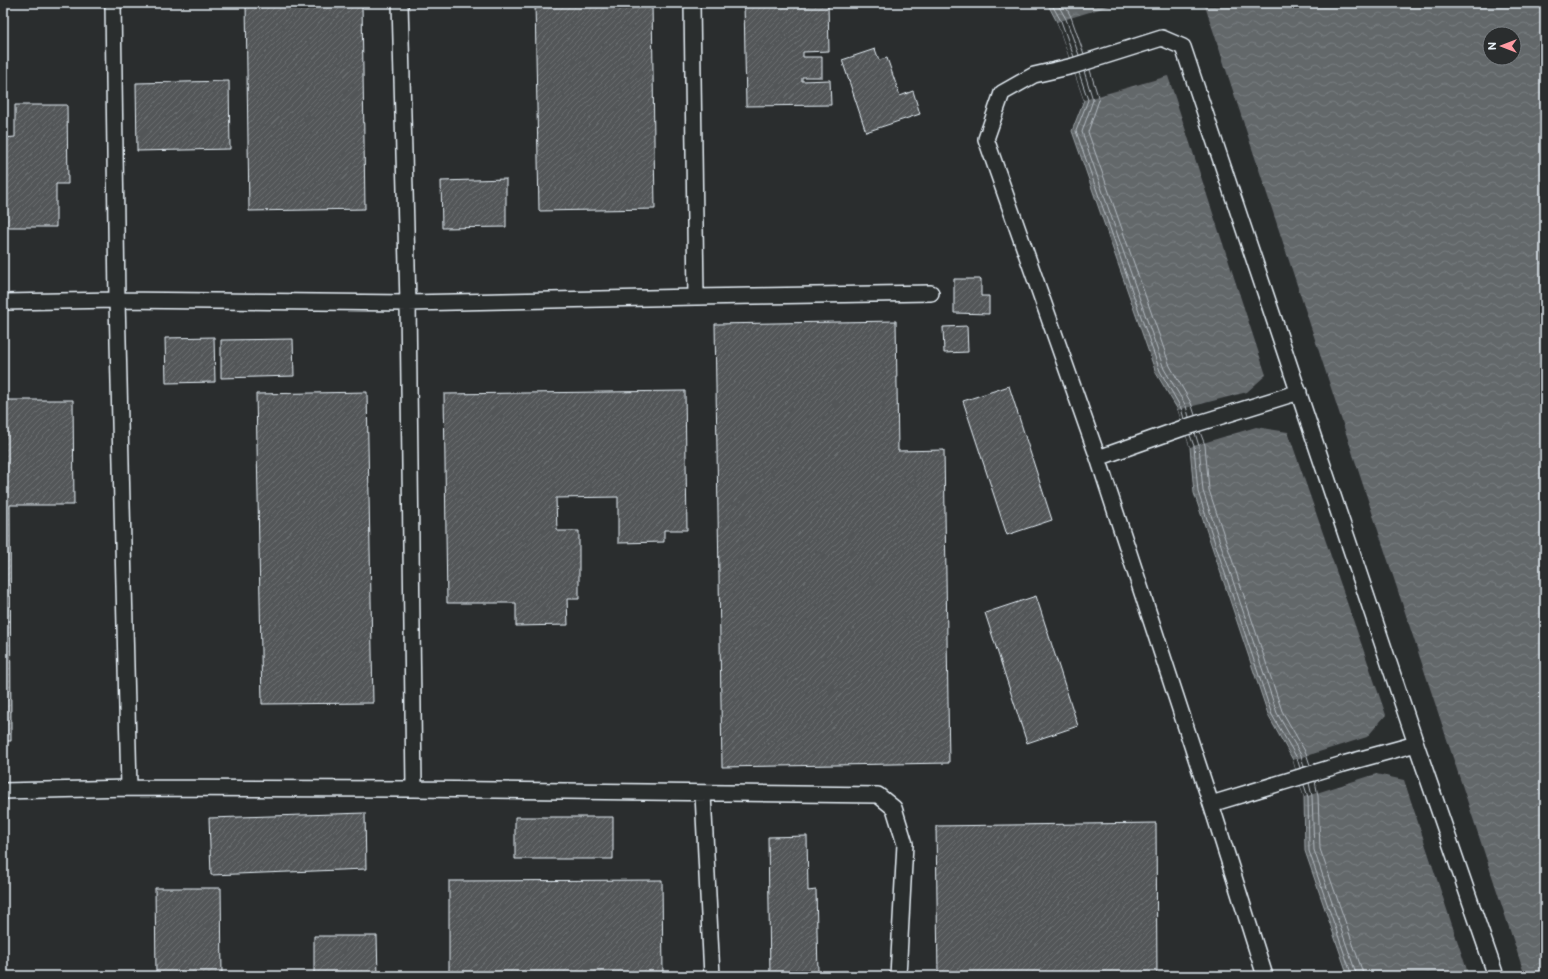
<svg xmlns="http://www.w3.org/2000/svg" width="1548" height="979" font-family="'Balsamiq Sans',sans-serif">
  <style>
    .water { fill: url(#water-waves); stroke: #989fa3; fill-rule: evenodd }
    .pier { fill: #2a2d2e }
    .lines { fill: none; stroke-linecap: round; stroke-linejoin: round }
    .shore { stroke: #b3bac0; stroke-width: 1 }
    .building { fill: url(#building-hatch); stroke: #e8f1f8 }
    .lane-casing { stroke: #e8f1f8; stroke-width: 18 }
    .lane { stroke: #2a2d2e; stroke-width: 15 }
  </style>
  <defs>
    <pattern id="water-waves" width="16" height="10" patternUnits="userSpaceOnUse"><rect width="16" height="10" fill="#63686b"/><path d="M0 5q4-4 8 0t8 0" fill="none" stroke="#797e81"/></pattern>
    <pattern id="building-hatch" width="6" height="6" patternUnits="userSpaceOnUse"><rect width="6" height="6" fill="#535759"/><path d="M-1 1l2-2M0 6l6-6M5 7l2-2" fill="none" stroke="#6c7072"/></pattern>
  </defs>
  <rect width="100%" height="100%" fill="#2a2d2e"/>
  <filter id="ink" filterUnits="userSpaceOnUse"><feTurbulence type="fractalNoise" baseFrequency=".025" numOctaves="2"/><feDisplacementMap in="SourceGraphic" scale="8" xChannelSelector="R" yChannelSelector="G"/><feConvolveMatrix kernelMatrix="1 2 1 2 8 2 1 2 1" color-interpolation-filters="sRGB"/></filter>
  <g filter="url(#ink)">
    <!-- water -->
    <path class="water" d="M1047,3h498v973h-197l-43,-125 -1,-54 -11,-37 -24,-43 -75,-224 -4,-46 -12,-37 -22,-37 -84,-242 12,-31 -27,-78zM1490,34h24v24h-24z"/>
    <!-- pier -->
    <path class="pier" d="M1119,3h85l321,973h-56l-65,-196 -28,-6 -72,23 -11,-37 74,-23 19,-22 -98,-283 -32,-5 -66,20 -12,-37 69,-18 19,-17 -98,-299 -84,24 -27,-78z"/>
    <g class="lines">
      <!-- shore -->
      <path class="shore" d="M1051,3l10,18 13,36
        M1057,3l9,16 13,36
        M1064,3l7,14 13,37
        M1090,70l9,30 -11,32 82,234 21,37 4,12
        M1084,71l9,29 -11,32 82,237 22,37 3,11
        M1079,73l9,27 -12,31 84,240 21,37 3,11
        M1200,432l5,13 4,45 73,221 24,42 4,12
        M1195,433l4,13 4,45 74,222 24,42 3,12
        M1190,435l4,11 4,46 74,223 25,43 3,10
        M1315,781l3,15 2,53 42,121 1,6
        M1309,783l3,13 2,54 43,126
        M1304,785l4,12 1,54 43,125"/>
    </g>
    <!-- building -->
    <path class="building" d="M246,3h116l3,206 -116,2z
      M535,3h117l3,206 -116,2z
      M744,3l84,1 1,47 -26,1v5h19v20h-20v4l28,-1 1,25 -85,1z
      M875,49l4,11 8,-2 13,38 13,-5 7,23 -54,18 -24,-72z
      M229,81l1,68 -93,2 -1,-68z
      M15,105h52l1,79h-12v43h-53v-89l12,-1z
      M506,179v48l-64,1 -1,-47z
      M954,279h27v17h8v18l-35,-1z
      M896,321l2,130 46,-1 5,313 -227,4 -7,-443z
      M967,326l1,26 -24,1 -1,-26z
      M214,337l1,45 -49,1 -1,-45z
      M293,339l1,37 -73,2v-38z
      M1009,386l43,134 -45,15 -44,-134z
      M685,391l2,139h-23v12l-46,1v-46l-62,1 1,33h22v68h-12l1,26 -52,1v-23h-69l-3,-209z
      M367,392l6,311 -111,1 -6,-310z
      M3,400h70l1,105h-64l1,236h-8z
      M1036,596l42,130 -51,17 -42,-130z
      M365,813l1,56 -155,6 -2,-57z
      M515,817h98v42h-98z
      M1156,823l1,153h-219l-2,-150z
      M807,836l1,55 8,-1 2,82 29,-1v5h-77l-2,-139z
      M662,880l1,96h-214v-95z
      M155,888h66l1,88h-66z
      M314,936h63l1,40h-64z"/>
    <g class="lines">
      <defs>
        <path id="lane" d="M692,3l4,294
          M3,302l114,-2 291,3 -8,-300
          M1098,458l85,-30 116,-36
          M129,788l285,1 464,6 16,13 11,36 -7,132
          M414,789l-6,-486 288,-6 235,-4
          M3,791l126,-3 -12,-488 -4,-297
          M703,794l9,182
          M1211,804l132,-40 73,-20
          M1265,976l-54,-172 -113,-346 -112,-319 16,-46 32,-18 39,-9 89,-28 21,9 233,697 80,232"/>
      </defs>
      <!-- lane casing -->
      <use href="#lane" class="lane-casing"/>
      <!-- lane -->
      <use href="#lane" class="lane"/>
    </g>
  </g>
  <!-- margin -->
  <rect width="1548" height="979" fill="none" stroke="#2a2d2e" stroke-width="16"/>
  <rect x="8" y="8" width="1532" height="963" fill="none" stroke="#e8f1f8" stroke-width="1.5" filter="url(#ink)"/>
  <!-- north arrow -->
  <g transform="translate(1502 46) rotate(270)"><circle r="19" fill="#2a2d2e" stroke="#767b7f"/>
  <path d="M0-3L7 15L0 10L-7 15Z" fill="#ff9aa2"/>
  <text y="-6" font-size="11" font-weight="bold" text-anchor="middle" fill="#e8f1f8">N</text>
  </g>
</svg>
